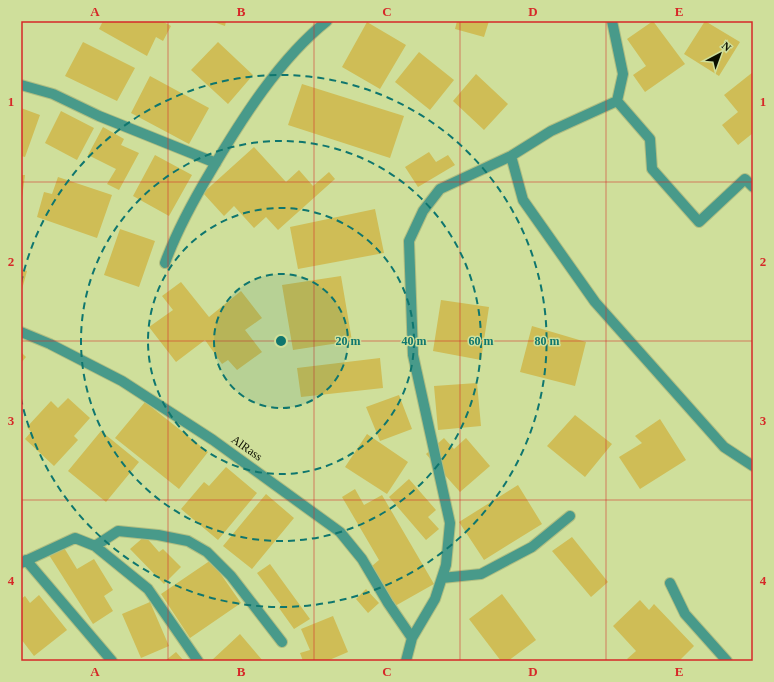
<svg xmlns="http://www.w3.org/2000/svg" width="774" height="682" font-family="Georgia,serif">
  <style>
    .building { fill: #cfbd56 }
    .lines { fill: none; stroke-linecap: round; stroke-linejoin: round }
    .street-casing { stroke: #b0be82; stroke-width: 12 }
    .street { stroke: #489a8a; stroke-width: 10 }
    .grid { fill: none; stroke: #d62828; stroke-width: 1; stroke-opacity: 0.55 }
    .ring { fill: none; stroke: #0f766e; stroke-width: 2; stroke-dasharray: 7 5 }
    .labels { text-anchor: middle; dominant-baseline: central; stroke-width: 3; stroke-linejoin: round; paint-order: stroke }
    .street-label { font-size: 12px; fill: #0c1000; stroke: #cfdf9b }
    .centre { fill: #0f766e; stroke: #cfdf9b; stroke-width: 2 }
    .ring-label { font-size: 12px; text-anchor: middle; font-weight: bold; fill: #0f766e; stroke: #cfdf9b; stroke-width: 3; stroke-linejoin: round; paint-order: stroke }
    .neatline { fill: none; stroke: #d62828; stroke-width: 1.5 }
    .grid-label { font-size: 13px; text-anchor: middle; font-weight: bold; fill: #d62828 }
  </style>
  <rect width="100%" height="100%" fill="#cfdf9b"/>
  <!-- building -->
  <path class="building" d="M103,21h59l9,5 -8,15 -7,-4 -9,19 -48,-27z
    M211,21h15l-1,5z
    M457,21h32l-5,16 -29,-8z
    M653,21l32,43 -40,28 -12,-17 13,-9 -19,-27z
    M705,21l35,21 -21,34 -35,-22z
    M367,22l39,23 -26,44 -38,-22z
    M83,42l52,26 -18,33 -52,-25z
    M218,42l35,33 -25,29 -37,-34z
    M419,52l35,28 -24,30 -35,-28z
    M753,72v61l-15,12 -16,-20 16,-13 -14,-17z
    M476,74l32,30 -24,26 -31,-29z
    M150,76l59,32 -20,36 -58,-31z
    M302,84l102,32 -14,42 -102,-33z
    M21,108l19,7 -15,42 -4,-1z
    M61,111l33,17 -17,32 -32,-17z
    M103,127l21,12 -3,6 18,8 -20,37 -12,-6 9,-15 -28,-14z
    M254,147l32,35 13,-12 14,16 16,-14 6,7 -57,51 -12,-13 -12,11 -20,-22 -10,10 -21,-23z
    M429,152l7,10 12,-7 7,10 -37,22 -13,-20z
    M155,155l37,20 -23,41 -36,-20z
    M21,175h4l-3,23 -1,-1z
    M58,177l54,18 -15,43 -60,-21 7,-25 8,2z
    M375,209l9,44 -86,16 -8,-42z
    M120,229l35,12 -16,46 -35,-12z
    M21,269l6,2 -6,22z
    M341,276l11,65 -59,9 -11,-65z
    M181,282l28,35 32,-26 21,27 -17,12 17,22 -25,18 -9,-10 -6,4 -17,-24 -29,22 -27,-35 24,-17 -11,-14z
    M441,300l48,7 -8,53 -48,-9z
    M532,326l54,16 -11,44 -55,-14z
    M21,352l5,5 -5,6z
    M380,358l3,30 -82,9 -4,-29z
    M477,383l4,43 -43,4 -4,-44z
    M399,395l13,34 -32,12 -14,-34z
    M68,398l22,20 -16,18 4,4 -24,26 -29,-27 6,-7 -4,-5 24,-26 7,7z
    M145,402l63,50 -29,37 -64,-51z
    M575,415l37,29 -27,33 -38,-31z
    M660,419l26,41 -46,29 -21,-32 23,-14 -7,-7z
    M101,431l38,31 -33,40 -38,-31z
    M367,434l41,28 -21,32 -42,-27z
    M444,438l10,11 12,-11 24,28 -30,26 -34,-38z
    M226,467l31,26 -39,47 -37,-31 23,-27 5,4z
    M409,479l27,31 -8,7 11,12 -13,11 -37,-43z
    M518,485l24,39 -58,36 -25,-38z
    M355,489l9,16 18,-10 52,89 -39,22 -23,-40 7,-6 -37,-63z
    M266,494l28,24 -42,51 -29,-23z
    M145,536l14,16 4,-3 18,18 -17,17 -34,-35z
    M572,537l36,45 -17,15 -39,-46z
    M63,546l14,23 17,-10 19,31 -9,6 9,15 -20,13 -44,-69z
    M211,560l30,43 -51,35 -29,-44z
    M270,564l40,55 -16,10 -15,-21 2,-3 -24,-32z
    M366,589l13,14 -11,10 -12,-14z
    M502,594l34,46 -28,21h-7l-32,-42z
    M39,595l28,35 -33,26 -13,-17v-40l4,-3 5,7z
    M640,600l9,10 5,-6 40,42 -15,15h-50l-2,-2 9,-8 -23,-25z
    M150,602l19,44 -28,12 -19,-44z
    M333,616l15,36 -21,9h-24l-3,-8 10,-3 -9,-21z
    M240,634l23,27h-52z
    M176,652l8,9h-19z"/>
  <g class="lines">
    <defs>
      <path id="street" d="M21,85l32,9 46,22 117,47
        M617,101l33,38 2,30 47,53 46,-43 8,8
        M511,156l12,44 72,102 129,145 29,19
        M165,263c12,-33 28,-62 46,-92 30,-51 69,-113 116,-150
        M21,332l29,12 72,37 91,59 127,92 22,27 26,44 24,35
        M95,546l23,-15 40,4 30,6 19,11 24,24 51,66
        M26,560l86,101
        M21,563l54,-25 20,8 53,43 50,72
        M442,578l39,-4 51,-27 38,-31
        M670,583l15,31 42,47
        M406,661l6,-23 23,-39 11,-34 4,-42 -37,-168 -4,-114 14,-30 17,-22 71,-33 40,-25 66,-30 6,-27 -11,-53"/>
    </defs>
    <!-- street casing -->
    <use href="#street" class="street-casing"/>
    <!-- street -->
    <use href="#street" class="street"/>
  </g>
  <!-- grid -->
  <path class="grid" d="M168,21v640M314,21v640M460,21v640M606,21v640M21,182h732M21,341h732M21,500h732"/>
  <!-- distance rings -->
  <circle cx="281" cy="341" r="67" fill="#0f766e" fill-opacity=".12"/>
  <g class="ring">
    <circle cx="281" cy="341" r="67"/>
    <circle cx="281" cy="341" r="133"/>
    <circle cx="281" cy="341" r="200"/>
    <path d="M21 283A266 266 0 1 1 21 399"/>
  </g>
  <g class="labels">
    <!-- street labels -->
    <g class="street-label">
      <text transform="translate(247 448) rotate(35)">AlRass</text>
    </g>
  </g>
  <circle cx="281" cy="341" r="6" class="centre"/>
  <g class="ring-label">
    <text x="348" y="345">20 m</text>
    <text x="414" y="345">40 m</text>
    <text x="481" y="345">60 m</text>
    <text x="547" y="345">80 m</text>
  </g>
  <!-- border -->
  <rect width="774" height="682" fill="none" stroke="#cfdf9b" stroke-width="44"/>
  <!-- north arrow -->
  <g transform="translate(720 54) rotate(41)" stroke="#cfdf9b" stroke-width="3" paint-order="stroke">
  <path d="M0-3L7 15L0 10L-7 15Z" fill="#0c1000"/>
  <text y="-6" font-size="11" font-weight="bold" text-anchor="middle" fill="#0c1000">N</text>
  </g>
  <rect x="22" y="22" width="730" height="638" class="neatline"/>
  <g class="grid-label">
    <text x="95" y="16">A</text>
    <text x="241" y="16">B</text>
    <text x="387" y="16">C</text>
    <text x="533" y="16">D</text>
    <text x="679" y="16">E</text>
    <text x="11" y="106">1</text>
    <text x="763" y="106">1</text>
    <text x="11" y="266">2</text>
    <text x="763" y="266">2</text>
    <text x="11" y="425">3</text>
    <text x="763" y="425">3</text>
    <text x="11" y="585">4</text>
    <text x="763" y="585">4</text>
    <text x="95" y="676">A</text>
    <text x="241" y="676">B</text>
    <text x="387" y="676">C</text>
    <text x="533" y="676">D</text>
    <text x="679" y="676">E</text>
  </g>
</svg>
